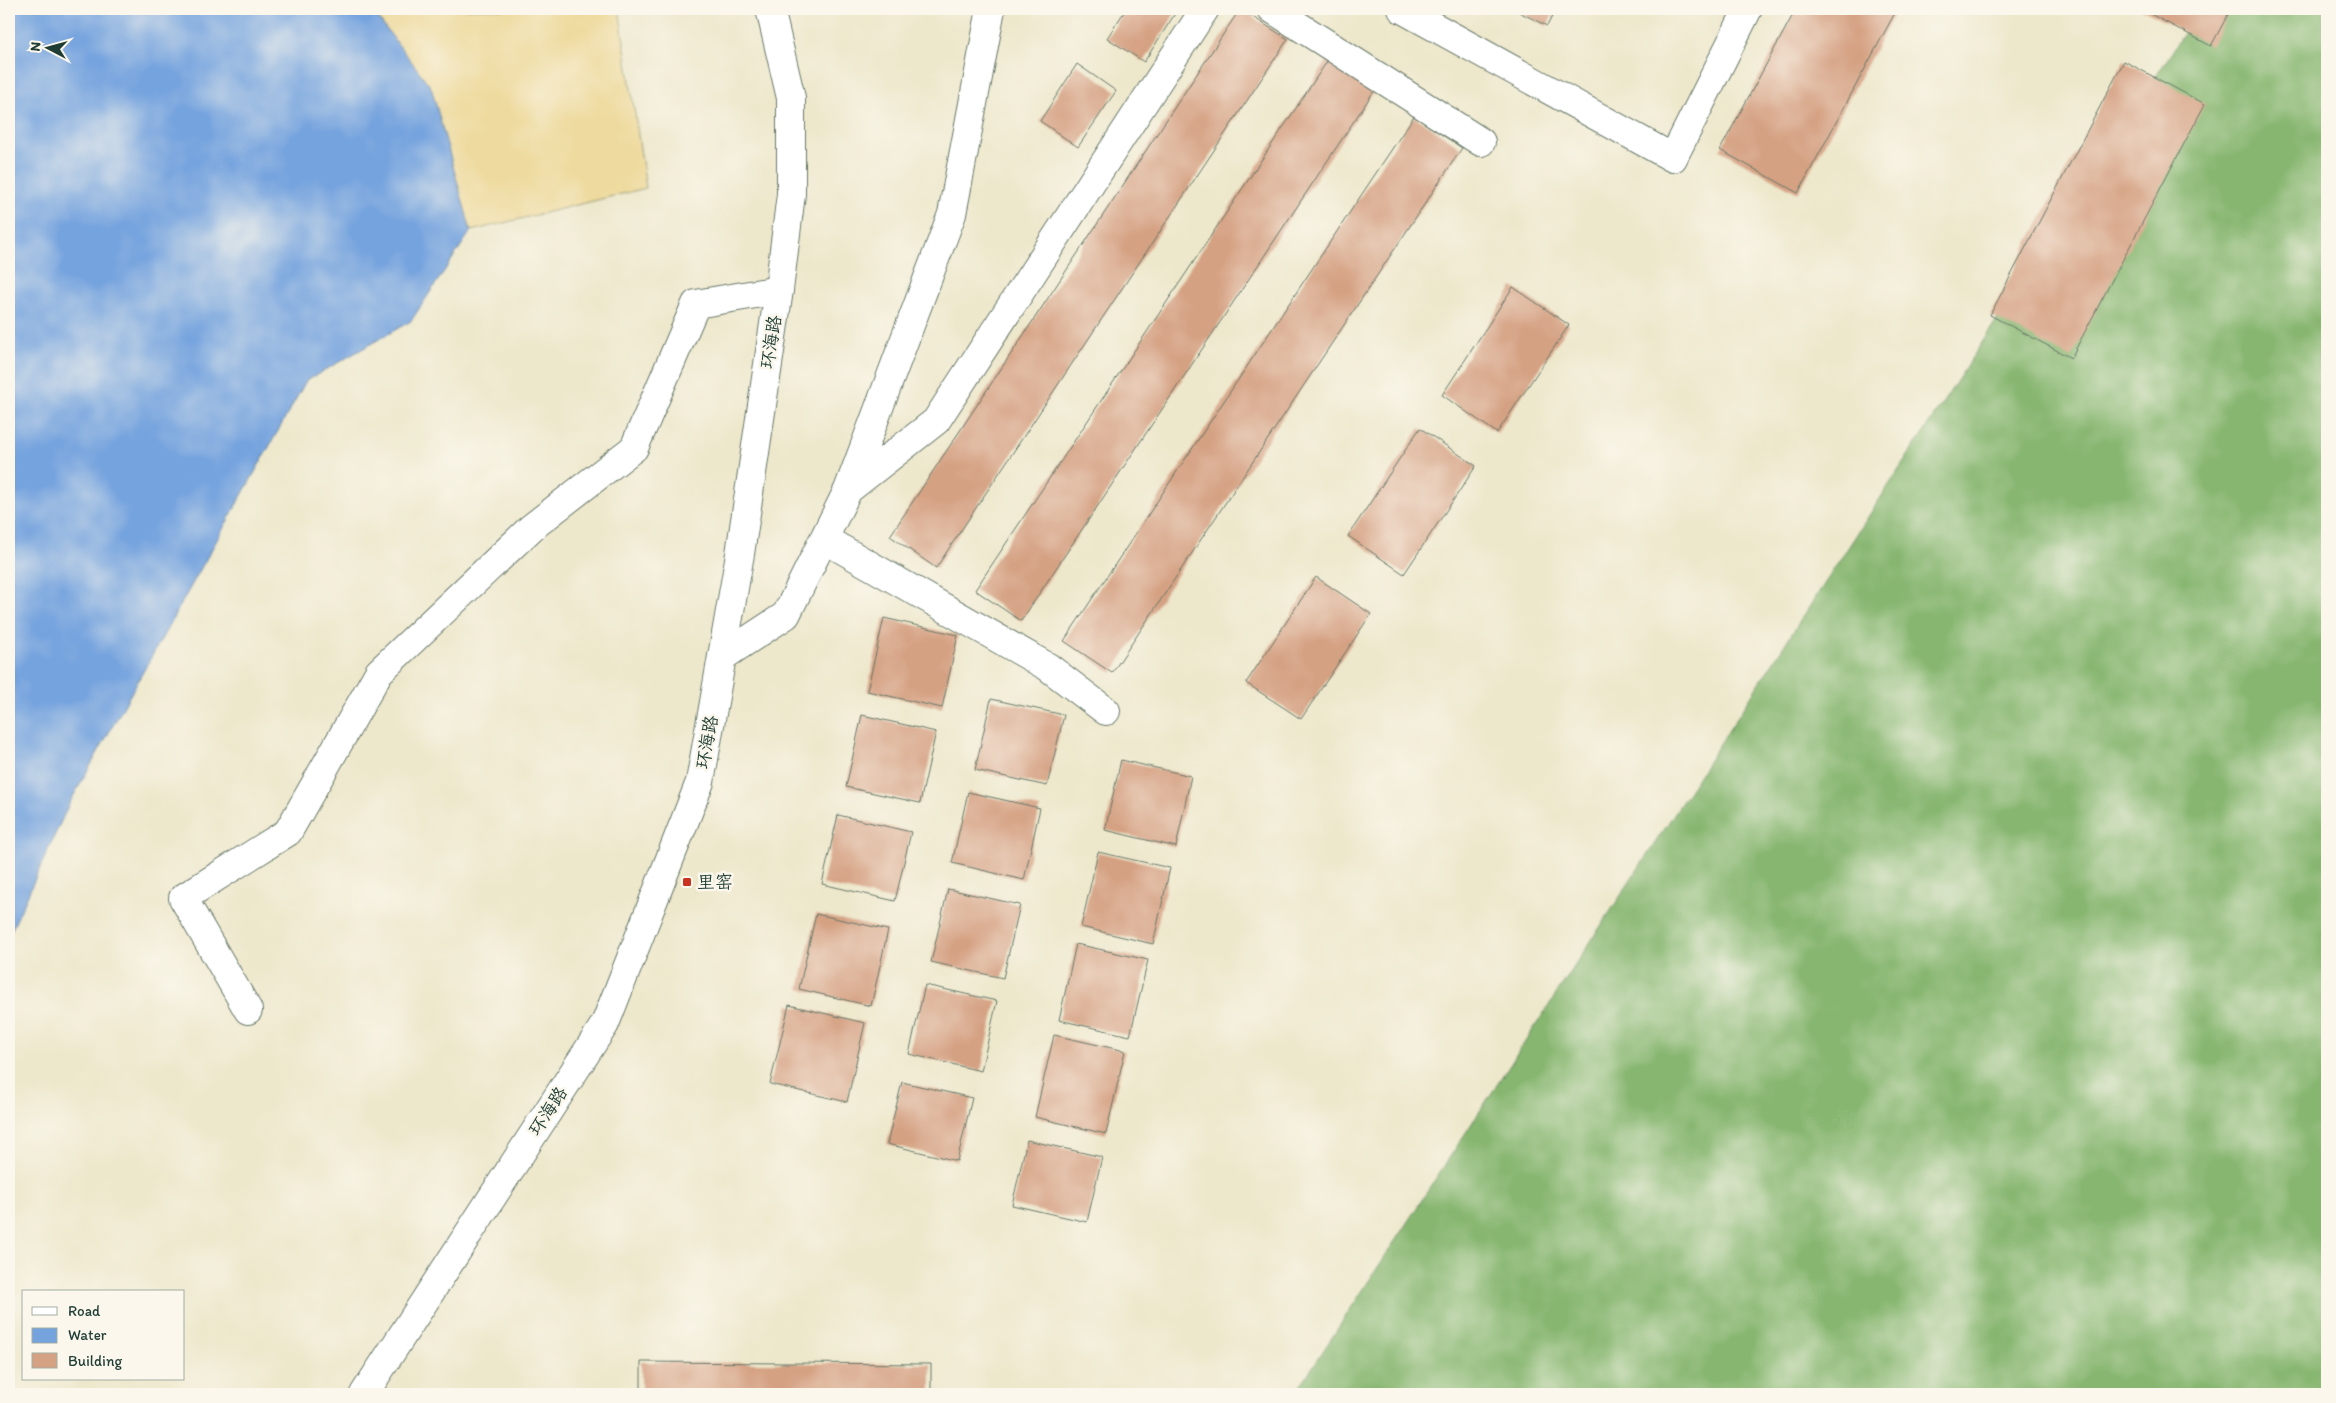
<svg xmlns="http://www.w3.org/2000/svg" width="2336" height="1403" font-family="Itim,'LXGW WenKai TC',sans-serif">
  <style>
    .forest { fill: #86b670; stroke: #527a52 }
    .sand { fill: #eeda9e; stroke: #868c69 }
    .water { fill: #74a3de; stroke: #4a7089 }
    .building { fill: #d5a183 }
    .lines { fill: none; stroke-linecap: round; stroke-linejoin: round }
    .minor-casing { stroke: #677869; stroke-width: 30 }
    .major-casing { stroke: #677869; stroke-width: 30 }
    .minor { stroke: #fff; stroke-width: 28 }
    .major { stroke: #fff; stroke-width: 28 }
    .poi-dot { fill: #c8321e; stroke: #fbf7ec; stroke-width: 2 }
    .labels { text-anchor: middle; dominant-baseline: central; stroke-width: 5; stroke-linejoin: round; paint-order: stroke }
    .street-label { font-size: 18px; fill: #1f3d34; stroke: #fbf7ec }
    .poi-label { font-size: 18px; fill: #1f3d34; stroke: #fbf7ec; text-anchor: start }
  </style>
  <rect width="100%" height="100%" fill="#fbf7ec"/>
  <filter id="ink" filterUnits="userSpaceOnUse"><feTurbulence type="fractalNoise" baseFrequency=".02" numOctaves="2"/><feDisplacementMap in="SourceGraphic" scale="10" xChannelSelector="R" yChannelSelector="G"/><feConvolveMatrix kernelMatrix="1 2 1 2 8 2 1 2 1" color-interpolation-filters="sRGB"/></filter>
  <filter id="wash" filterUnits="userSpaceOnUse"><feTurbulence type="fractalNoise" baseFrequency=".0096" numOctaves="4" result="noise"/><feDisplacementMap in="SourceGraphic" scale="20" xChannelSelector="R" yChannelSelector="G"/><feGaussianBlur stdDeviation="1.12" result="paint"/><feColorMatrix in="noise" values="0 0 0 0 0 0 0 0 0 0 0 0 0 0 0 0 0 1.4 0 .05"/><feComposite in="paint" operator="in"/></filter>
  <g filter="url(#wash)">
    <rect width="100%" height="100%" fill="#ede7cb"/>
    <!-- forest -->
    <path class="forest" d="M2200,9h127v1385h-1032z"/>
    <!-- sand -->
    <path class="sand" d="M371,9h248l27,179 -175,43 -40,-144z"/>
    <!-- water -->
    <path class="water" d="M9,9h362l60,78 40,144 -60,90 -105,60 -237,423 -60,132z"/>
    <g id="blocks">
      <!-- building -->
      <path class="building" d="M1126,9h52l-34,53 -37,-24z
        M1240,9l48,30 -352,529 -46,-32z
        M1513,9h43l-9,17z
        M1796,9h101l-99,184 -78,-43z
        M2141,9h90l-20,37z
        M1328,60l46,31 -353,530 -46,-31z
        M2124,61l81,43 -134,254 -81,-43z
        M1077,64l39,27 -38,56 -38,-26z
        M1414,116l48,32 -350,525 -48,-32z
        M1513,287l56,38 -72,108 -55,-38z
        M1420,428l56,38 -72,108 -56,-38z
        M1316,577l55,37 -70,105 -55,-36z
        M884,618l74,17 -16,73 -75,-17z
        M991,699l73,16 -17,71 -72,-16z
        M862,715l74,17 -16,71 -74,-16z
        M1121,760l70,16 -15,71 -71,-17z
        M968,792l72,16 -16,72 -72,-17z
        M838,815l73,17 -16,69 -73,-17z
        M1098,852l72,16 -17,76 -72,-17z
        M948,889l72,16 -17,73 -72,-16z
        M816,914l72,16 -17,76 -72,-17z
        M1076,944l72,16 -18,76 -71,-16z
        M925,985l72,16 -16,70 -72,-17z
        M789,1005l76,18 -18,79 -77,-18z
        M1054,1035l71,16 -19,83 -71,-17z
        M902,1082l70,16 -15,63 -70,-17z
        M1027,1140l75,17 -15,65 -75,-17z
        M641,1362l290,2v30h-290z"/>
    </g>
  </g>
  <g filter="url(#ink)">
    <use href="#blocks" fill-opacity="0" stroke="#677869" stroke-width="1"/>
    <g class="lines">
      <defs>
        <path id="minor" d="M1272,9l209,133
          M1402,9l271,149 75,-149
          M848,490l88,-69 269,-412
          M824,539l224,128 58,44
          M722,657l64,-42 62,-125 104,-276 39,-205
          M248,1010l-65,-112 105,-66 91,-160 152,-144 103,-80 62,-144 83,-14"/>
        <path id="major" d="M364,1394l241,-370 95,-242 40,-228 39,-264 12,-96v-96l-21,-89"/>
      </defs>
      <!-- minor casing -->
      <use href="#minor" class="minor-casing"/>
      <!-- major casing -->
      <use href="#major" class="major-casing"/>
      <!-- minor -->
      <use href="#minor" class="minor"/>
      <!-- major -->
      <use href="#major" class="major"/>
    </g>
  </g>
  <!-- markers -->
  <rect class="poi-dot" x="682" y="877" width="10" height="10" rx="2.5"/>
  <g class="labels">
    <!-- street labels -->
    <g class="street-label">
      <text transform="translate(771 342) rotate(-81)">环海路</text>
      <text transform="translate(707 742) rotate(-80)">环海路</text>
      <text transform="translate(548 1111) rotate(-57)">环海路</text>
    </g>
    <!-- poi labels -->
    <g class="poi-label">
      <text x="697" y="882">里窑</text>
    </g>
  </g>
  <!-- margin -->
  <rect width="2336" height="1403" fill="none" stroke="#fbf7ec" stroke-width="30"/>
  <!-- legend -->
  <rect x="22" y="1290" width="162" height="90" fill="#fbf7ec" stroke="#a3ada2"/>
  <rect x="32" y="1307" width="25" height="8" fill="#ffffff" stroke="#a3ada2"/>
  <text x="68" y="1316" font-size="15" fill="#1f3d34">Road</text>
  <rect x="32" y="1328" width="25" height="15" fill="#74a3de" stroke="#a3ada2"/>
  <text x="68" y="1340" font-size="15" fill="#1f3d34">Water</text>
  <rect x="32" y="1353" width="25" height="15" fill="#d5a183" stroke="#a3ada2"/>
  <text x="68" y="1366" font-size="15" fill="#1f3d34">Building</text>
  <!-- north arrow -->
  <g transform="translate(48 48) rotate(276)" stroke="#fbf7ec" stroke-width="4" paint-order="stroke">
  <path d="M0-4L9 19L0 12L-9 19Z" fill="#1f3d34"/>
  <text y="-8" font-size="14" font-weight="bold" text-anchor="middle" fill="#1f3d34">N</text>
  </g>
</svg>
